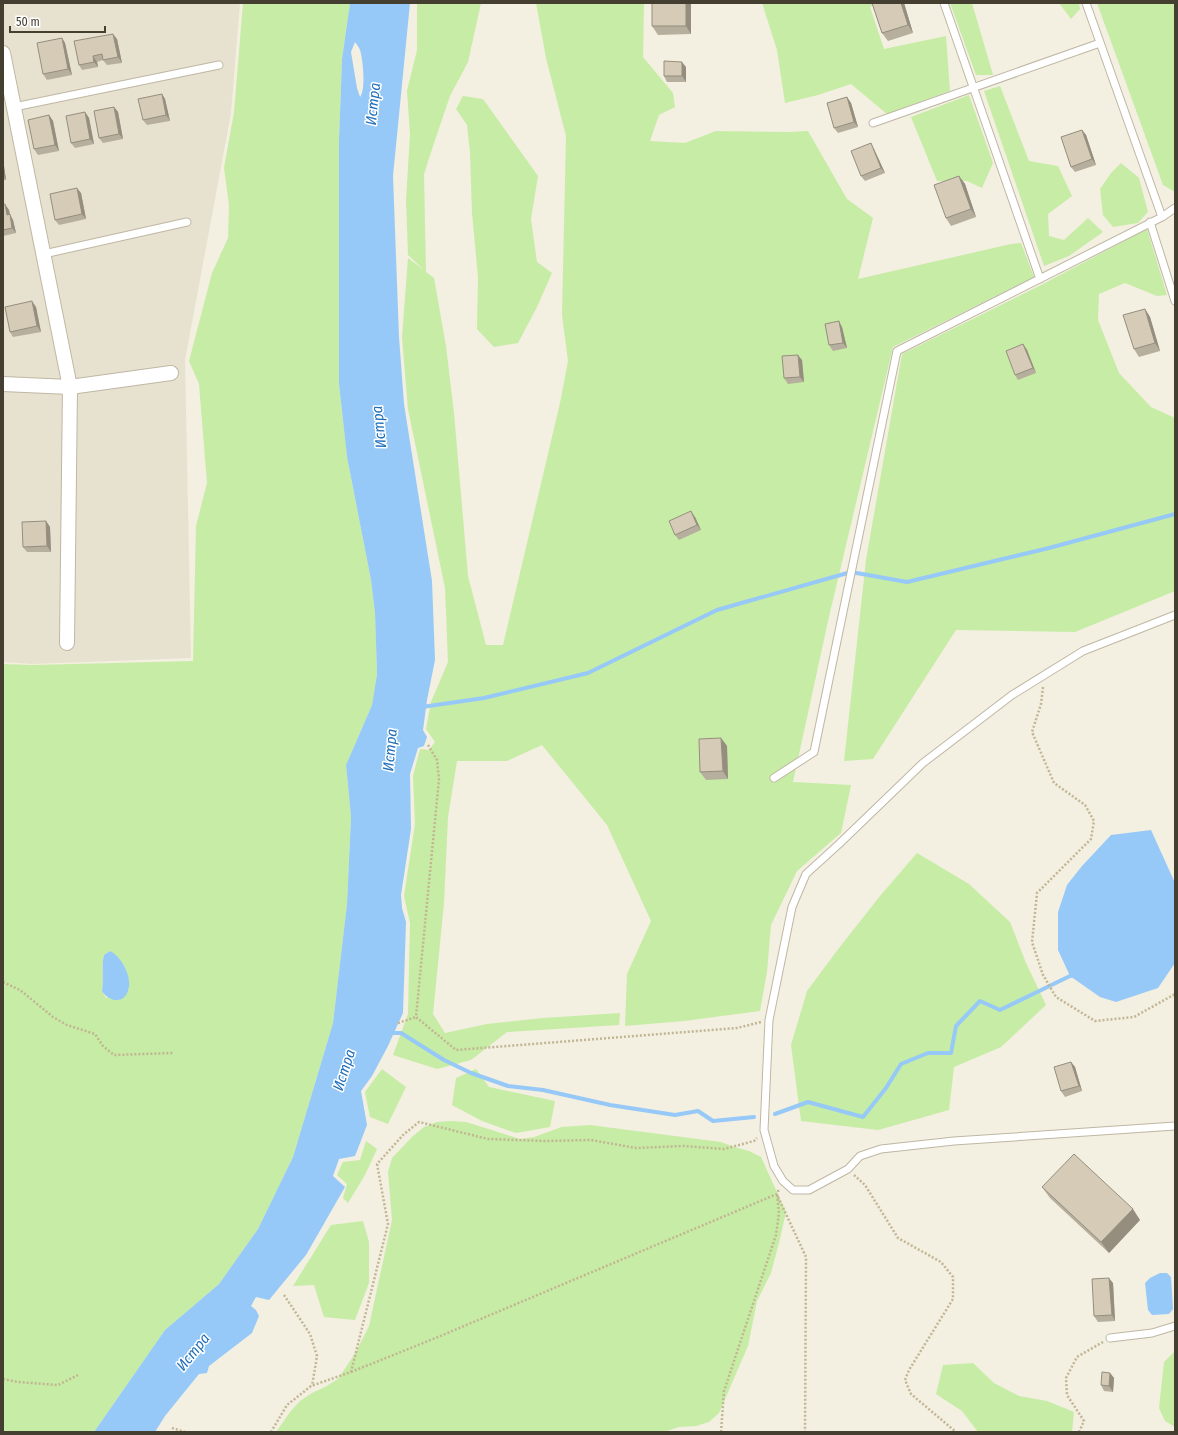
<svg xmlns="http://www.w3.org/2000/svg" width="1178" height="1435" font-family="'Fira Sans Condensed',sans-serif">
  <style>
    .residential { fill: #e7e1cf }
    .green { fill: #c7eca5; fill-rule: evenodd }
    .water { fill: #96c9f7; fill-rule: evenodd }
    .lines { fill: none; stroke-linecap: round; stroke-linejoin: round }
    .stream { stroke: #96c9f7; stroke-width: 4 }
    .lane-casing { stroke: #bfb7a4; stroke-width: 9 }
    .street-casing { stroke: #bfb7a4; stroke-width: 16 }
    .path { stroke: #c2b593; stroke-width: 2.5; stroke-dasharray: 2 2; stroke-linecap: butt }
    .lane { stroke: #fff; stroke-width: 7 }
    .street { stroke: #fff; stroke-width: 14 }
    .wall { fill: #b7af9d }
    .shaded-wall { fill: #958e7f }
    .building { fill: #d5cbb6; stroke: #958e7f }
    .labels { text-anchor: middle; dominant-baseline: central; stroke-width: 3; stroke-linejoin: round; paint-order: stroke }
    .water-label { font-size: 15px; font-style: italic; fill: #216fba; stroke: #fff }
  </style>
  <rect width="100%" height="100%" fill="#f3efe1"/>
  <!-- residential -->
  <path class="residential" d="M3,3h237l-9,110 -46,247 6,298 -159,6 -29,-2z"/>
  <!-- green -->
  <path class="green" d="M243,3h107l-8,56 -3,81v244l8,73 24,123 4,33 2,61 -5,31 -26,60 5,52 -4,87 -14,119 -40,134 -35,72 -39,55 -54,46 -71,102h-91v-768l29,1 161,-4 3,-135 11,-43 -8,-99 -10,-23 23,-88 16,-35 1,-33 -5,-37 10,-56zM110,951c16,13 17,19 19,39l-23,8 -4,-7c2,-12 -1,-24 2,-36z
    M417,3h64l-13,59 -18,34 -18,53 -8,25 2,98 8,6 12,68 8,67 14,163 18,69h17l57,-242 8,-42 -6,-46 4,-179 -20,-78 -10,-55h108l-1,54 30,36 2,14 -16,8 -9,26 35,2 31,-12 73,1 19,-1 39,68 26,19 -15,61 153,-35 10,-1 13,34 -141,70 -65,274 -35,161 58,3 -10,48 -44,38 -26,54 -4,47 -7,39 -76,10 -59,5 2,-52 24,-53 -44,-96 -65,-80 -35,16h-50l-9,56 -4,86 -11,111 12,19 42,-9 56,-6 77,-5 -1,12 -112,7 -36,28 -34,9 -44,-14 15,-41 2,-91 -6,-27 11,-72 -2,-48 7,-27 9,1 6,-8 -9,-13 5,-27 17,-40 -3,-74 -37,-179 -6,-72 6,-79 16,12 -16,-15 -2,-55 4,-66 -3,-43 10,-41z
    M762,3h117l-9,4 14,42 62,-13 4,55 -63,23 -36,-30 -33,11 -33,8 -8,-53z
    M950,3h22l21,72h-17z
    M1059,3h20l1,6 -9,10z
    M1097,3h78v189l-12,-7z
    M1000,86l29,75 29,5 14,30 -24,18 1,22 15,4 24,-22 15,14 -34,24 -25,10 -60,-175z
    M969,95l24,68 -11,25 -15,-7h-30l-26,-64z
    M463,96l20,3 55,77 -7,43 6,43 15,11 -15,34 -19,36 -24,4 -17,-18 1,-52 -6,-64 -2,-60 -3,-28 -11,-16z
    M1121,163l18,15 9,34 -10,11 -25,4 -10,-12 -3,-26 11,-16z
    M1147,229l20,66 -10,1 -32,-13 -26,11 -1,26 21,53 32,34 24,11v173l-100,41 -119,-2 -83,129 -29,2 22,-201 36,-206 141,-70z
    M917,853l52,31 41,38 16,41 20,42 -45,42 -47,20 -5,43 -71,20 -77,-9 -10,-76 16,-54 32,-43 41,-52z
    M382,1069l24,18 -18,37 -18,-7 -5,-25z
    M476,1069l13,18 66,14 -5,26 -34,6 -34,-12 -30,-16 4,-27z
    M451,1121l15,1 54,17 14,-2 28,-10 28,-2 131,17 13,5 15,4 12,6 25,55 -7,31 -8,30 -14,28 -9,45 -29,67 -10,9 -13,4 -17,1 -15,5h-388l14,-20 10,-11 12,-8 13,-6 13,-8 18,-27 13,-26 23,-106 -4,-48 4,-14 20,-21 12,-10 13,-5z
    M366,1141l11,8 -12,26 -17,28 -5,-5 4,-14 -10,-9 6,-13 17,-2z
    M363,1221l6,21v41l-14,37 -31,-3 -10,-32 -21,1 38,-61z
    M1175,1351v76l-10,-6 -6,-13 5,-46z
    M973,1363l21,20 25,13 28,5 27,11 -2,20h-94l-16,-21 -26,-17 7,-29z"/>
  <!-- water -->
  <path class="water" d="M350,3h60l-17,173 6,161 5,67 28,177 3,79 -8,40 -4,30 4,7 -3,9 -6,2 -8,26 1,55 -10,66 1,13 4,14 -3,91 -15,33 -16,30 -11,15 6,34 -12,31 -16,3 -6,17 12,11 -39,68 -37,45 -13,-3 -5,9 5,4 3,6 -7,17 -43,33 -2,7 -8,1 -34,42 -10,16h-61l71,-102 54,-46 39,-55 35,-72 40,-134 14,-119 4,-87 -5,-52 26,-60 5,-31 -2,-61 -4,-33 -24,-123 -8,-73v-244l3,-81zM355,42c2,3 4,5 5,8 3,9 6,40 0,47l-3,-9 -6,-36z
    M1151,830l24,53v80l-17,25 -42,14 -16,-5 -30,-21 -12,-26v-38l9,-27 15,-19 29,-31z
    M110,951c12,6 23,27 18,40 -5,14 -20,10 -26,0 2,-12 -1,-24 2,-36z
    M1160,1273h7l4,4 2,32 -4,5 -17,1 -4,-5 -3,-27 5,-5z"/>
  <g class="lines">
    <!-- stream -->
    <path class="stream" d="M422,707l62,-9 104,-25 129,-63 134,-38 56,10 142,-34 126,-34
      M389,1033h12l43,27 27,13 37,13 35,4 67,15 65,10 23,-4 15,10 41,-4
      M775,1114l33,-12 55,15 23,-29 15,-24 27,-11h23l5,-27 24,-25 20,9 70,-34 4,-1"/>
    <defs>
      <path id="lane" d="M944,3l96,276
        M1086,3l76,214
        M14,107l205,-42
        M873,123l227,-80
        M1150,222l25,79
        M44,254l143,-32
        M1175,615l-92,36 -71,44 -89,68 -84,81 -33,30 -14,33 -23,113 -5,110 10,36 9,15 10,9h16l39,-21 12,-13 21,-7 73,-8 221,-15
        M774,778l40,-26 83,-401 265,-134 13,-9
        M1110,1338l42,-5 23,-7"/>
      <path id="street" d="M3,53l67,334 -3,256
        M3,384l67,3 101,-14"/>
    </defs>
    <!-- lane casing -->
    <use href="#lane" class="lane-casing"/>
    <!-- street casing -->
    <use href="#street" class="street-casing"/>
    <!-- path -->
    <path class="path" d="M1043,687l-2,17 -9,28 22,51 31,22 9,16 -3,18 -54,54 -5,49 11,33 13,22 39,24 39,-4 41,-23
      M428,745l9,15 2,19 -23,238 40,33 281,-22 24,-6
      M3,982l17,8 33,27 14,8 28,9 8,12 11,9 59,-2
      M398,1023l18,-6
      M854,1175l11,10 33,53 43,24 12,15v22l-44,71 -4,10 6,14 45,38
      M778,1197l28,60 -1,175
      M284,1295l26,39 7,22 -5,30
      M351,1372l87,-35 339,-143 2,-5
      M3,1379l15,3 40,3 20,-10
      M172,1428l13,4
      M271,1432l16,-27 24,-19 40,-14 37,-148 -11,-60 27,-30 15,-12 69,17 56,2 47,-1 45,8 47,-2 41,3 30,-8 3,-3
      M721,1432l3,-41 52,-156 3,-22 -2,-19
      M1079,1432l5,-11 -17,-26 -1,-17 11,-21 26,-15"/>
    <!-- lane -->
    <use href="#lane" class="lane"/>
    <!-- street -->
    <use href="#street" class="street"/>
  </g>
  <!-- wall -->
  <path class="wall" d="M691,3v31l-33,1 -6,-9z
    M872,3h32l9,30 -25,8 -6,-8z
    M62,38l3,5 7,32 -25,5 -4,-6z
    M117,39l5,24 -15,2 -4,-5 -6,2 1,5 -16,3 -3,-5z
    M686,67v15h-19l-3,-6z
    M162,94l3,5 5,22 -23,4 -4,-5z
    M847,97l4,6 7,24 -20,6 -4,-5z
    M114,107l4,5 5,27 -20,4 -4,-5z
    M85,112l4,6 5,26 -19,4 -4,-5z
    M49,115l4,6 6,30 -21,4 -4,-6z
    M1082,130l4,5 10,30 -21,7 -4,-5z
    M874,149l11,24 -20,8 -4,-5z
    M3,165l1,1 2,14h-3z
    M959,176l6,8 11,33 -25,9 -5,-8z
    M81,193l5,26 -27,6 -4,-5z
    M3,205l6,5 1,5 3,5 3,13 -13,3z
    M36,307l5,25 -28,5 -3,-5z
    M1145,309l5,8 10,34 -21,6 -5,-8z
    M842,327l5,21 -14,3 -4,-6z
    M1023,344l4,6 9,23 -18,7 -3,-5z
    M802,360l2,22 -16,2 -4,-6z
    M695,517l6,13 -22,10 -4,-5z
    M46,521l4,6 1,25h-24l-4,-5z
    M721,738l6,8 1,33 -22,1 -6,-8z
    M1071,1062l4,5 7,24 -17,6 -4,-6z
    M1042,1187l98,33 -31,33 -59,-55z
    M1113,1283l2,38 -17,1 -4,-6z
    M1110,1373l4,5 -1,14 -9,-1 -3,-6z"/>
  <!-- shaded-wall -->
  <path class="shaded-wall" d="M686,3h5v31l-5,-8z
    M901,3h3l9,30 -5,-8z
    M113,34l4,5 5,24 -4,-6z
    M62,38l3,5 7,32 -4,-6z
    M93,56l4,6 1,5 -4,-5z
    M682,62l4,5v15l-4,-6z
    M162,94l3,5 5,22 -4,-6z
    M847,97l4,6 7,24 -4,-5z
    M114,107l4,5 5,27 -4,-5z
    M85,112l4,6 5,26 -4,-5z
    M49,115l4,6 6,30 -4,-6z
    M1082,130l4,5 10,30 -4,-6z
    M871,143l3,6 11,24 -4,-5z
    M3,165l1,1 2,14 -3,-5z
    M959,176l6,8 11,33 -5,-8z
    M77,188l4,5 5,26 -4,-5z
    M5,204l4,6 2,11 -4,-6z
    M10,214l3,6 3,13 -4,-5z
    M32,301l4,6 5,25 -4,-6z
    M1145,309l5,8 10,34 -5,-8z
    M839,321l3,6 5,21 -4,-5z
    M1023,344l4,6 9,23 -3,-5z
    M798,355l4,5 2,22 -4,-5z
    M691,511l4,6 6,13 -4,-5z
    M46,521l4,6 1,25 -4,-6z
    M721,738l6,8 1,33 -5,-8z
    M1071,1062l4,5 7,24 -3,-5z
    M1133,1209l7,11 -31,33 -8,-11z
    M1109,1278l4,5 2,38 -3,-6z
    M1110,1373l4,5 -1,14 -4,-6z"/>
  <!-- building -->
  <path class="building" d="M652,3h34v23h-34z
    M872,3h29l7,22 -26,8z
    M113,34l5,23 -15,3 -1,-6 -9,2 1,6 -15,3 -5,-24z
    M62,38l6,31 -25,5 -6,-31z
    M664,61l18,1v14h-18z
    M162,94l4,21 -23,5 -5,-21z
    M847,97l7,25 -20,6 -7,-25z
    M114,107l5,27 -20,4 -5,-27z
    M85,112l5,27 -19,4 -5,-27z
    M49,115l6,30 -21,4 -6,-29z
    M1082,130l10,29 -21,8 -10,-30z
    M871,143l10,25 -20,8 -10,-25z
    M959,176l12,33 -25,9 -12,-33z
    M77,188l5,26 -27,6 -5,-26z
    M5,204l2,11 3,-1 2,14 -9,2v-25z
    M32,301l5,25 -27,6 -5,-25z
    M1145,309l10,34 -21,6 -11,-34z
    M839,321l4,22 -14,2 -4,-21z
    M1023,344l10,24 -18,7 -9,-24z
    M798,355l2,22 -16,1 -2,-22z
    M691,511l6,14 -22,10 -6,-14z
    M46,521l1,25 -24,1 -1,-25z
    M721,738l2,33 -23,1 -1,-33z
    M1071,1062l8,24 -18,5 -7,-24z
    M1074,1154l59,55 -32,33 -59,-55z
    M1109,1278l3,37 -18,1 -2,-37z
    M1102,1372l8,1 -1,13 -8,-1z"/>
  <g class="labels">
    <!-- water labels -->
    <g class="water-label">
      <text transform="translate(373 104) rotate(-84)">Истра</text>
      <text transform="translate(379 427) rotate(-96)">Истра</text>
      <text transform="translate(390 750) rotate(-85)">Истра</text>
      <text transform="translate(344 1070) rotate(-72)">Истра</text>
      <text transform="translate(193 1352) rotate(-51)">Истра</text>
    </g>
  </g>
  <!-- border -->
  <rect width="1178" height="1435" fill="none" stroke="#453f32" stroke-width="8"/>
  <!-- scale -->
  <path d="M10 26v6h95v-6" fill="none" stroke="#453f32" stroke-width="2"/>
  <text x="16" y="26" font-size="12" fill="#453f32" stroke="#ffffff" stroke-width="3" paint-order="stroke">50 m</text>
</svg>
